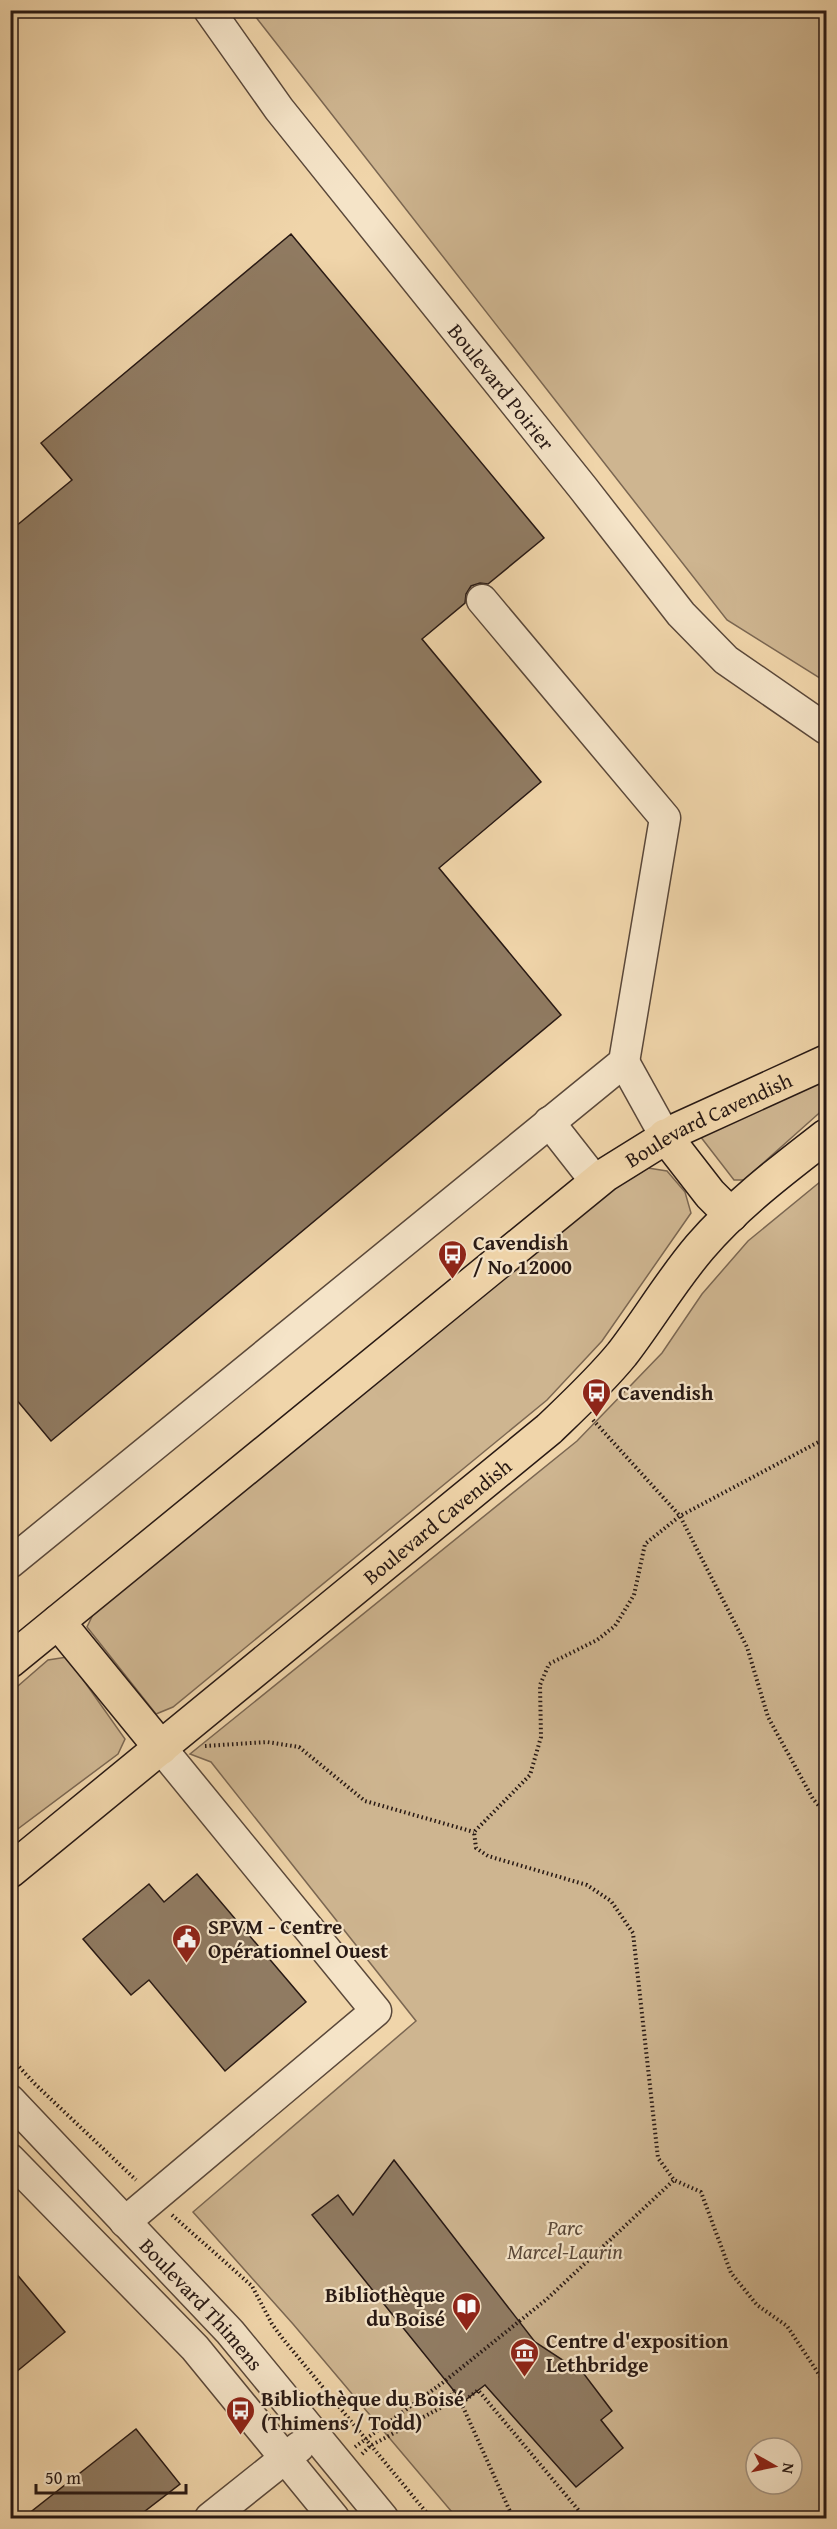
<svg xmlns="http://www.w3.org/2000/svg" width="837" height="2529" font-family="'Gentium Book Plus',serif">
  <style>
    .green { fill: #ceb590; stroke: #7b6752; stroke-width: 1.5; fill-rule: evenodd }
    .building { fill: #907b62; stroke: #281914; stroke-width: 1.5 }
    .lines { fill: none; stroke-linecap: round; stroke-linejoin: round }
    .minor-casing { stroke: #5a483a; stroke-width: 33 }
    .major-casing { stroke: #281914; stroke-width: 36 }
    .path { stroke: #281914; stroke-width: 4; stroke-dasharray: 1.5 3; stroke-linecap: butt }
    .minor { stroke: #f5e4c8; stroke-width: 30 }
    .major { stroke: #f0d5aa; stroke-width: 33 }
    .labels { text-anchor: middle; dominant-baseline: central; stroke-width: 4.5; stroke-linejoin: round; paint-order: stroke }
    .street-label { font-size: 21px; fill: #281914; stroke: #f5e4c8 }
    .poi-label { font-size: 21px; font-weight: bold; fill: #281914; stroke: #f5e4c8; text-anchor: start }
    .park-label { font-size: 21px; font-style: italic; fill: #5a4839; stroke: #f5e4c8 }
  </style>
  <rect width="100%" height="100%" fill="#f0d5aa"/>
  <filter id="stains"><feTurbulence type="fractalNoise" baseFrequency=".00333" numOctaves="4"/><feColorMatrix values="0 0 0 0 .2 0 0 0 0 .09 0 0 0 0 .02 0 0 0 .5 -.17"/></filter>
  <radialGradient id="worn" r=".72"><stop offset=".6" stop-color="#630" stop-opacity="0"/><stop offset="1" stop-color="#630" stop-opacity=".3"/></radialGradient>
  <!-- green -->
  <path class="green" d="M251,11h575v671l-99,-62z
    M826,1078v29l-82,73h-10l-34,-44z
    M648,1168l19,3 18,21 6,21 -89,128 -55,59 -374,307 -17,7 -69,-87 11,-23 493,-402z
    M826,1177v1341h-369l-164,-194 -100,-112 223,-191 -205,-259 -21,-8 387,-313 85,-88 40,-59 46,-53zM756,2448h36v36h-36z
    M67,1657l58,82 -7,15 -107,80v-142l37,-32z"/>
  <!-- building -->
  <path class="building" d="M291,234l253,304 -56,46 -8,-1 -9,3 -5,8 -1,9 -43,36 119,143 -102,86 122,147 -510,426 -41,-49v-861l62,-51 -31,-37z
    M197,1874l109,128 -81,69 -76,-91 -18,15 -48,-56 66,-55 15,18z
    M394,2160l141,182 49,32 28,37 -11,9 22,28 -47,39 -91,-102 -22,17 -151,-187 26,-20 15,20z
    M10,2266l55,66 -55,45z
    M136,2429l44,55 -44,34h-113z"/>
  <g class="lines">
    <defs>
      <g id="minor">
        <path id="s1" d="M209,10l70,99 304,379 98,126 45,46 100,69"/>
        <path d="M624,1062l41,74"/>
        <path d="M549,1122l47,60"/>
        <path d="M10,1563l614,-501 41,-244 -183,-218"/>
        <path id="s2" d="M10,2100l220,232 153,186"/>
        <path d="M10,2159l185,189 139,170"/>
        <path d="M125,2222l251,-211 -215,-263"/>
        <path d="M210,2518l89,-71"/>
      </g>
      <g id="major">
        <path d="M665,1136l45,58 21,21"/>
        <path d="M58,1622l103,126"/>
        <path id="s3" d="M10,1661l595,-486 74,-46 147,-67"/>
        <path id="s4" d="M10,1871l539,-442c25,-24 51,-48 73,-75 27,-35 49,-73 78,-107 37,-43 82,-77 126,-111"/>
      </g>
    </defs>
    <!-- minor casing -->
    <use href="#minor" class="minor-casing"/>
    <!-- major casing -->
    <use href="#major" class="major-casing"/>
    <!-- path -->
    <path class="path" d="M593,1420l87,96 67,131 21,70 45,82 13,15
      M826,1438l-146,78 -35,28 -11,51 -19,31 -18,14 -48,24 -9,21 1,52 -11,38 -56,57 2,16 12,8 99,29 24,16 22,32 25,225 16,22 27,12 30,81 26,32 30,21 39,59
      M205,1746l62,-4 32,5 66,54 109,31
      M10,2057l25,27 101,96
      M172,2215l80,71 20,38 11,15 148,179
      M463,2402v5l50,111
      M355,2447l90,-66 102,-82 127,-119
      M362,2454l8,-8 72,-39 12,-16 9,11 15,-12 107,128"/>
    <!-- minor -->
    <use href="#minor" class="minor"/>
    <!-- major -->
    <use href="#major" class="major"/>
  </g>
  <!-- icons -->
  <defs>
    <symbol id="bus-pin" viewBox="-11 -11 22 30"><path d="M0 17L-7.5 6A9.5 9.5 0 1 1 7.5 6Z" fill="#8f2418" stroke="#f5e4c8"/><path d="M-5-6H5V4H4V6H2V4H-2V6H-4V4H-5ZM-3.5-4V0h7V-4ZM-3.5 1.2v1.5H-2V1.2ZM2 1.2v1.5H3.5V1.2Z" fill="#fff"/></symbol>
    <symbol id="civic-pin" viewBox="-11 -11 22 30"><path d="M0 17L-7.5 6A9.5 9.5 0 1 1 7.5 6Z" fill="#8f2418" stroke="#f5e4c8"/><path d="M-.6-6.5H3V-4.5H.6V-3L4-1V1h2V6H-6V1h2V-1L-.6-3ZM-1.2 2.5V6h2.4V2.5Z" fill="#fff"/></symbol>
    <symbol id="library-pin" viewBox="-11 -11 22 30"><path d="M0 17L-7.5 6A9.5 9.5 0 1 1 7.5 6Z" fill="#8f2418" stroke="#f5e4c8"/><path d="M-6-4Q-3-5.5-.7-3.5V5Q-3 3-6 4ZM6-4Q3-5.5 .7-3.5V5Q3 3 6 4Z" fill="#fff"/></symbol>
    <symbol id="museum-pin" viewBox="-11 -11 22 30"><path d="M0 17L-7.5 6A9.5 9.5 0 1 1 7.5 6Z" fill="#8f2418" stroke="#f5e4c8"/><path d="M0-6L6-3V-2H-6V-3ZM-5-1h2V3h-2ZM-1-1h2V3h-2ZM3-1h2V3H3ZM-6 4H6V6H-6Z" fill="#fff"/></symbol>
  </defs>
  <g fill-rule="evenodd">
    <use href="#bus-pin" x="436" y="1238" width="33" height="45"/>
    <use href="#bus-pin" x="580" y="1376" width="33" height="45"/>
    <use href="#civic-pin" x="170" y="1922" width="33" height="45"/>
    <use href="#library-pin" x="450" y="2290" width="33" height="45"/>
    <use href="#museum-pin" x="508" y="2336" width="33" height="45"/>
    <use href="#bus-pin" x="224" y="2394" width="33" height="45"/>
  </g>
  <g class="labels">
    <!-- street labels -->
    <g class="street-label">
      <text stroke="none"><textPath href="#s1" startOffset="477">Boulevard Poirier</textPath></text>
      <text stroke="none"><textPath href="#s3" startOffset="886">Boulevard Cavendish</textPath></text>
      <text stroke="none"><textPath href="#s4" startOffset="552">Boulevard Cavendish</textPath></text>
      <text stroke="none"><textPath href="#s2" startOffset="280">Boulevard Thimens</textPath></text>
    </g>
    <!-- poi labels -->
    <g class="poi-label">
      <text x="473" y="1242">Cavendish<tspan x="473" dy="24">/ No 12000</tspan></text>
      <text x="618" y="1392">Cavendish</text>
      <text x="208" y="1926">SPVM - Centre<tspan x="208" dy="24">Opérationnel Ouest</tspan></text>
      <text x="445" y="2294" text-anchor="end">Bibliothèque<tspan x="445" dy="24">du Boisé</tspan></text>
      <text x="546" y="2340">Centre d'exposition<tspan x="546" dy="24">Lethbridge</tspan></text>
      <text x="261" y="2398">Bibliothèque du Boisé<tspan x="261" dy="24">(Thimens / Todd)</tspan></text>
    </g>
    <!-- park labels -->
    <g class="park-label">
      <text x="565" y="2227">Parc<tspan x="565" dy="24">Marcel-Laurin</tspan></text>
    </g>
  </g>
  <!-- margin -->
  <rect width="837" height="2529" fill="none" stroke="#f0d5aa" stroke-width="36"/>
  <rect x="12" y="12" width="813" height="2505" fill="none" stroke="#281914" stroke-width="3"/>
  <rect x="18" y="18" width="801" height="2493" fill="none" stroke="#281914" stroke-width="1.5"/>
  <!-- north arrow -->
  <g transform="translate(774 2466) rotate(99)"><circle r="28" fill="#f5e4c8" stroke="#a39380" stroke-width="1.5"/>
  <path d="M0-4.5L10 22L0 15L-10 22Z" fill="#8f2418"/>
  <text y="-9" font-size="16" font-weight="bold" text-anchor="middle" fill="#281914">N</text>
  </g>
  <!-- scale -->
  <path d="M36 2484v9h150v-9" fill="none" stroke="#281914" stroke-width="3"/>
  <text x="45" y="2484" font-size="18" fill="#281914" stroke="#f5e4c8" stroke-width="4.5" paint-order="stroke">50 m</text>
  <rect width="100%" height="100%" filter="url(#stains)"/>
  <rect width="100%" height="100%" fill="url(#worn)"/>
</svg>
